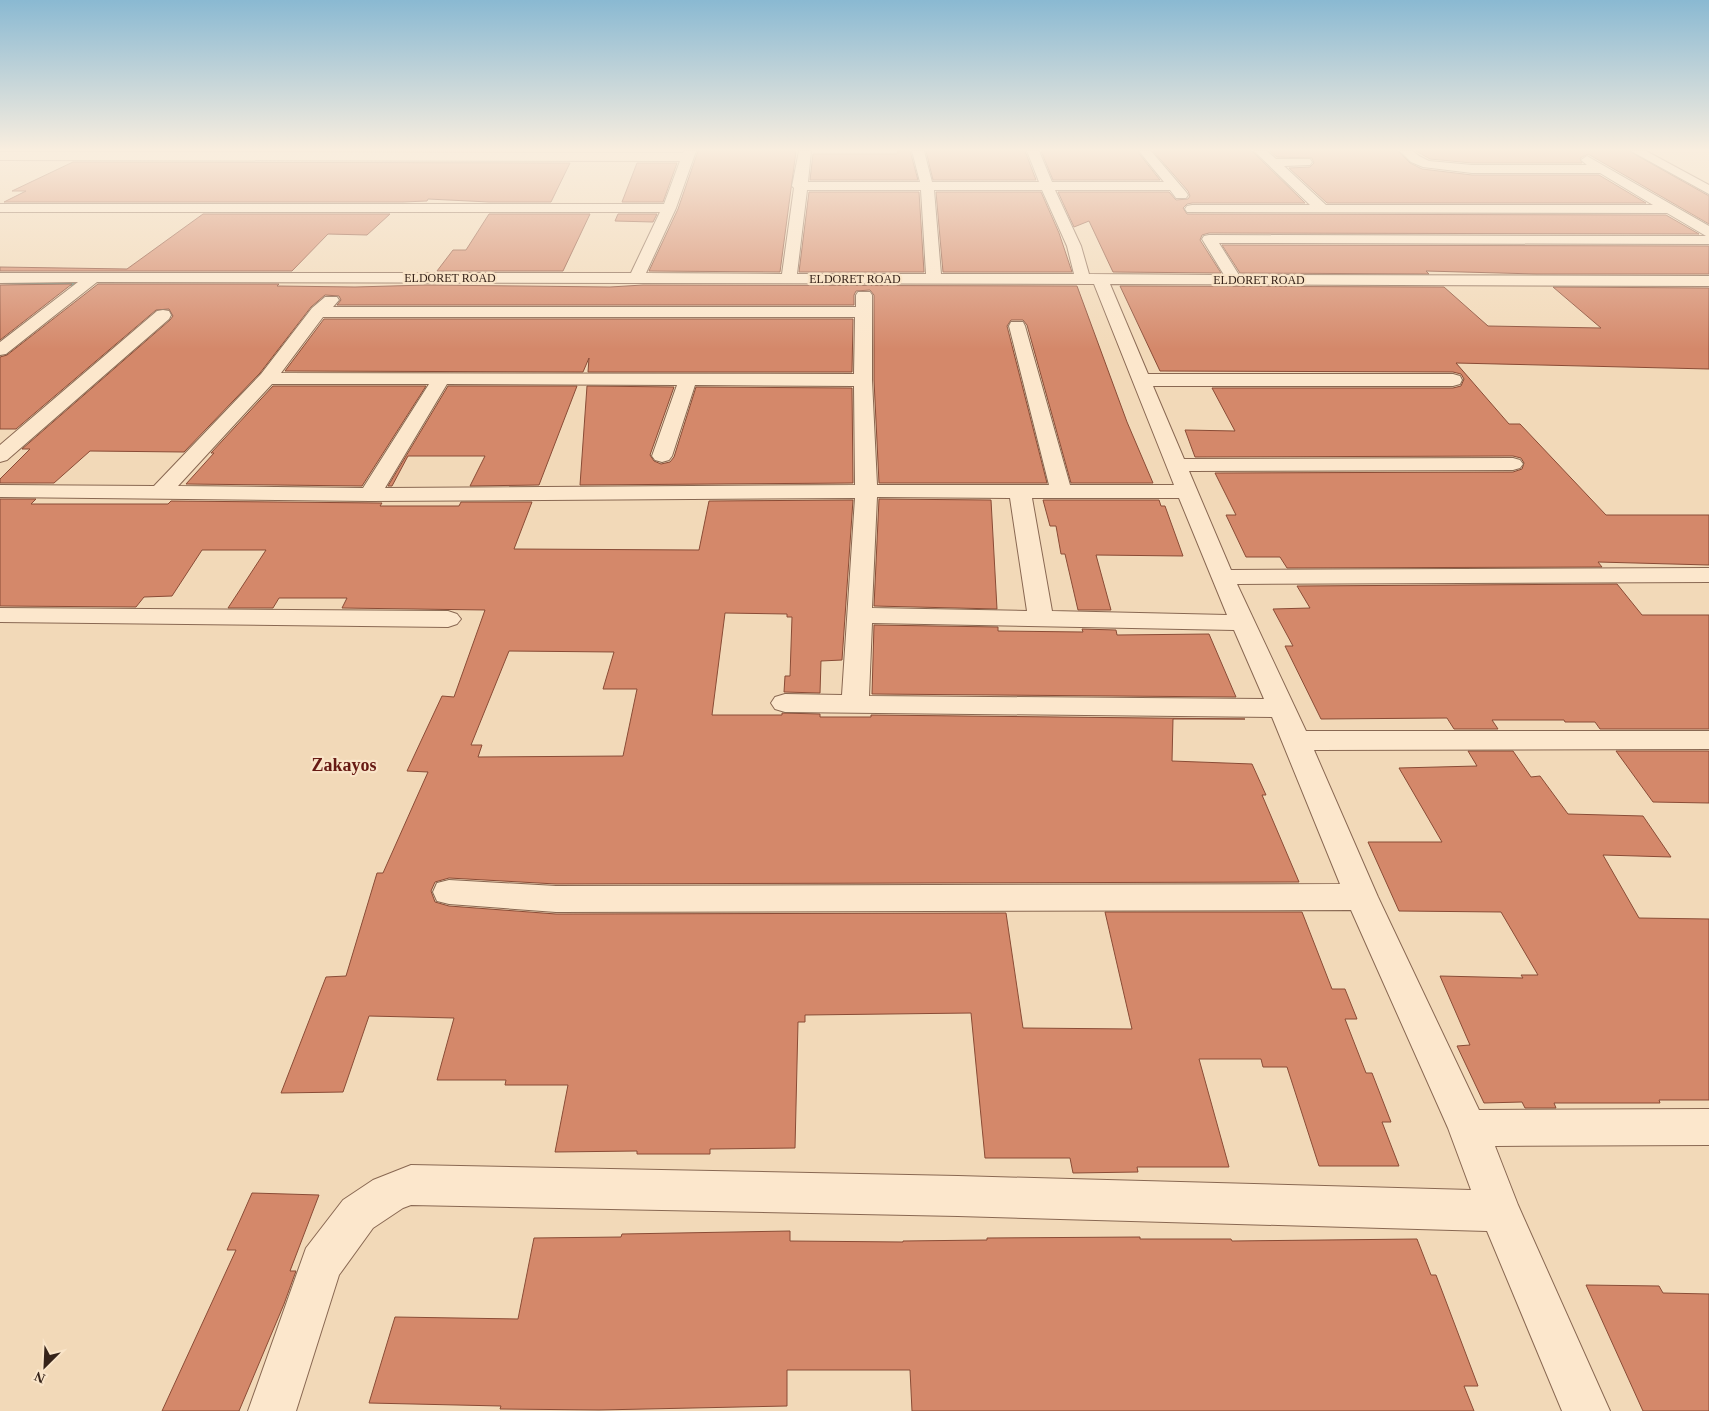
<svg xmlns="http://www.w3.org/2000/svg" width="1709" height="1411" font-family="Georgia,serif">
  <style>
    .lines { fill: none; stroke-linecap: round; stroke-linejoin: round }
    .stream { fill: #658f7f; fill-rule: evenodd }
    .building { fill: #d4886a; stroke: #8a4c36; fill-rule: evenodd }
    .minor-casing { stroke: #896852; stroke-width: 2 }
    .minor { fill: #fce7cc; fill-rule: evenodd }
    .labels { text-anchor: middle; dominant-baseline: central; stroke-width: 4.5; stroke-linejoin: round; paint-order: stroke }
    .far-street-label { font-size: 12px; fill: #362319; stroke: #f9e4c8 }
    .quarter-label { font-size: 18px; font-weight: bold; fill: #671a14; stroke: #f9e4c8 }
  </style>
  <rect width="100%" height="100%" fill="#f2d9b8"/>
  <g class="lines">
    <!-- stream -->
    <path class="stream" d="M0,280l75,2 3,2 -3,2 -75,-2z"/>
  </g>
  <!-- building -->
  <path class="building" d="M698,151h98l-16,121 -131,-1 29,-62z
    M898,151h12l8,29h-108l3,-26h84z
    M926,151h99l11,29h-103z
    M1041,151h96l23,29h-107z
    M1153,151h99l53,52h-113l-5,1 -4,4 4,6 479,1 33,19 -490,-1 -7,2 -2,5 21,33 -108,-1 -24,-51 -15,6 -16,-35h111l7,8 12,-1 2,-3 -2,-5z
    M1270,151h128l12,12 12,6 50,6h127l47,28h-319l-38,-35 21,-1 4,-4 -2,-5 -35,-1z
    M1416,151h213l80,45v28l-121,-70 -8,4 2,5h-110l-42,-4z
    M73,162l497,1 -19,39h-62l-61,-3 -1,2 -24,1h-399l22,-11h-14z
    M637,163h40l-14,39h-41z
    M809,192h110l5,80h-125z
    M936,192h105l18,41 13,39h-129z
    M203,214h187l-23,21 -39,-1 -36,37h-292v-4l127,2z
    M489,214h101l-27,57h-126l16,-21h13z
    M618,214h39l-4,8 -38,-1z
    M1222,245l487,1v28h-173l-110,-3 3,3 -189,-1z
    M72,284l-72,56v-55z
    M98,284h181l-2,2 78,1 72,-2 183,2 33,-2 434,1 50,136 26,61h-82l-44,-158 -4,-5h-12l-4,6 40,157h-168l-5,-103v-85l-4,-5 -14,1 -2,4v10h-517l4,-5 -2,-4 -14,-1 -14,12 -51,66 -76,79 -94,-1 -36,32h-54v-4l30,-30h-8l148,-129 3,-4 -4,-7 -13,1 -140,119h-16v-72l7,-2z
    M1120,286l324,1 44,39 113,2 -48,-41 156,1v81l-253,-6 53,61h11l86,91h103v50l-111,-3 4,5 -315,1 -7,-11h-34l-20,-42h10l-21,-42 298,-1 9,-3 2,-6 -3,-5 -8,-2 -318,1 -10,-27 50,1 -23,-43h241l8,-2 3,-7 -3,-5 -8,-2 -293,-1z
    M324,319h529l-1,53h-264l1,-14 -6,14 -298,-1z
    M273,386h153l-64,100 -176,-2 28,-31h-3z
    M448,386h129l-38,99 -69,1 15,-30h-77l-16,30h-4z
    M587,386l87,1 -24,68 4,6 7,3 9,-2 4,-5 22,-70 156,1 1,95 -273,2z
    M0,499h36l-5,5h137l3,-3 211,2 -2,3h79l2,-4h71l-18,47 185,1 10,-49 144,-1 -11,160 -21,1 -1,32 -36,-1 1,-16h5l2,-59h-5v-3l-62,-1 -13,102h70v-2l38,1v3h51v-2l374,4h-72l-1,42 80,3 14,31h-4l37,87 -743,2 -107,-6 -14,4 -4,9 4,11 14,4 107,8 450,-1 17,115 109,1 -27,-117h197l30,77h13l12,30h-12l21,54h6l19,49h-9l17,44h-80l-32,-99h-24l-2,-8h-62l30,108h-92l1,5 -65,1 -3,-15h-85l-14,-145 -166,2v7h-7l-3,126 -85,1v5h-73v-3l-82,1 13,-67h-63l1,-5h-69l17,-62 -85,-2 -26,76 -62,1 45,-116 20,-1 31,-103h6l45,-101 -21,-1 35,-75 12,1 31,-87 -143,-2 5,-10h-68l-6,10h-45l38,-58h-64l-30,46 -28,1 -8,10 -136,-1zM509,651l105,1 -11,37h34l-14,67 -145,1 4,-12h-11z
    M879,499l112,1 6,109 -123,-3z
    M1043,500h116l2,6h4l18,50 -87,-1 15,55h-33l-13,-56h-4l-5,-28h-6z
    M1617,584l25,31h67v114h-109l-5,-7h-30l-1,-2h-72l6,9h-44l-7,-11 -126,1 -36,-73h8l-20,-37 37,-1 -13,-22z
    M874,625l124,2v4l85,1 -1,-3 34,1 1,5 92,-1 27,63 -364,-3z
    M1468,751h45l18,26 9,-1 28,38 75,2 28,41 -68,-2 36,63 70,1v181h-50l1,3h-106l2,5h-31l-3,-6 -38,1 -27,-57 13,-1 -30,-69 83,2 -2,-3h17l-37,-63 -102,-1 -31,-69h74l-43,-74 78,-2z
    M1616,751h93v52l-56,-1z
    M252,1193l67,2 -29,76h6l-12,33 -45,107h-77l74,-161h-9z
    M790,1231v10l113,1v-1l84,-1v-2l153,-1v2h91l1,2 185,-2 14,36h5l42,111h-14l10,25h-562l-2,-41h-123v36l-188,4 -99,-1 1,-3 -132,-3 26,-86 123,2 16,-81 87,-1 1,-3z
    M1586,1285l73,1 4,7 46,1v117h-66z"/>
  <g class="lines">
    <defs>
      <path id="minor" d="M684,151h12l-20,57 -30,65 136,1 12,-86 -2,-2 7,-35h12l-3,31h112l-8,-31h12l8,31h107l-12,-31h12l13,31h112l-25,-31h12l35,41 2,3 -2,3h-10l-6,-8h-115l26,56 8,28 135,1 -22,-36 2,-3 5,-1 497,1 -39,-23 -480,-1 -2,-3 2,-3 5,-1h118l-56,-54h13l9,8h34l2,3 -2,3 -26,1 42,39h327l-53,-32h-128l-49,-6 -12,-5 -11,-11h13l6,5 10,5 43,4h115l-6,-5 6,-4 122,70v18l-490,-1 20,32 470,1v10l-599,-2 38,90h305l7,2 2,4 -2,4 -7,2h-300l31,73 329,-1 7,2 3,4 -3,4 -7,2 -324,1 42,99 478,-2v14l-472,2 69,147h403v18l-395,1 64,147 101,213 230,-1v36l-214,1 23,59 92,206h-48l-75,-180 -529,-15 -547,-11 -8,3 -30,20 -34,47 -43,136h-48l58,-163 37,-48 30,-20 38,-15 547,11 513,14 -23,-62 -97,-218 -795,2 -107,-8 -12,-3 -4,-9 4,-9 12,-3 107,6 784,-2 -68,-167 -487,-5 -10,-3 -4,-6 4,-6 10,-3 57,1 13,-197 -485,3 -370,-4v-12l154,1 107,-112 51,-66 13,-11h12l2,3 -6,7h523v-12l2,-3h12l2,3v85l5,105h172l-40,-159 2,-4h12l2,4 45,159h104l-80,-201 -997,-2 -91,72 -6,1v-13l78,-60 -78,1v-10h631l29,-61h-660v-8h664l16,-43 -680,-1v-8l683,1zM807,190h114l5,84h-129zM934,190h108l25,56 7,28h-133zM323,317h532l-1,57 -573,-1zM272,384h157l-66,104 -185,-2zM447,384l230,1 -25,71 3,4 7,2 7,-2 3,-4 23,-71 159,1 1,99 -470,3zM877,497l133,1 17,113 -155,-3zM1032,498h147l48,117 -175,-4zM872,623l362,7 30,69 -395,-3z
        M1631,151h15l63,34v9z
        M163,310l6,1 2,4 -2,4 -162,141 -7,2v-17l157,-134z
        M0,608l448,3 9,3 4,5 -4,5 -9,3 -448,-5z"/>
    </defs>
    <!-- minor casing -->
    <use href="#minor" class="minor-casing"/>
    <!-- minor -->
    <use href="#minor" class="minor"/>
  </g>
  <!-- sky -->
  <linearGradient id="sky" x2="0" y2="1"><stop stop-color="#8ab9d2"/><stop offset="0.43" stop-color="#f9eedf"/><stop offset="1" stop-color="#f9eedf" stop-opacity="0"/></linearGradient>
  <rect width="1709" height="349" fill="url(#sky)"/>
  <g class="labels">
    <!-- far-street labels -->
    <g class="far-street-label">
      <text x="450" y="278">ELDORET ROAD</text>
      <text x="855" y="279">ELDORET ROAD</text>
      <text x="1259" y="280">ELDORET ROAD</text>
    </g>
    <!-- quarter labels -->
    <g class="quarter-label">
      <text x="344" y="765">Zakayos</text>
    </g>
  </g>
  <!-- north arrow -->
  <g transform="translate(45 1366) rotate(204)" stroke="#f9e4c8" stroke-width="4" paint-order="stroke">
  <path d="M0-4L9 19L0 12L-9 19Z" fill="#362319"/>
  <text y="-8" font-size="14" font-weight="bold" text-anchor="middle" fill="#362319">N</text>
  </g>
</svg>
